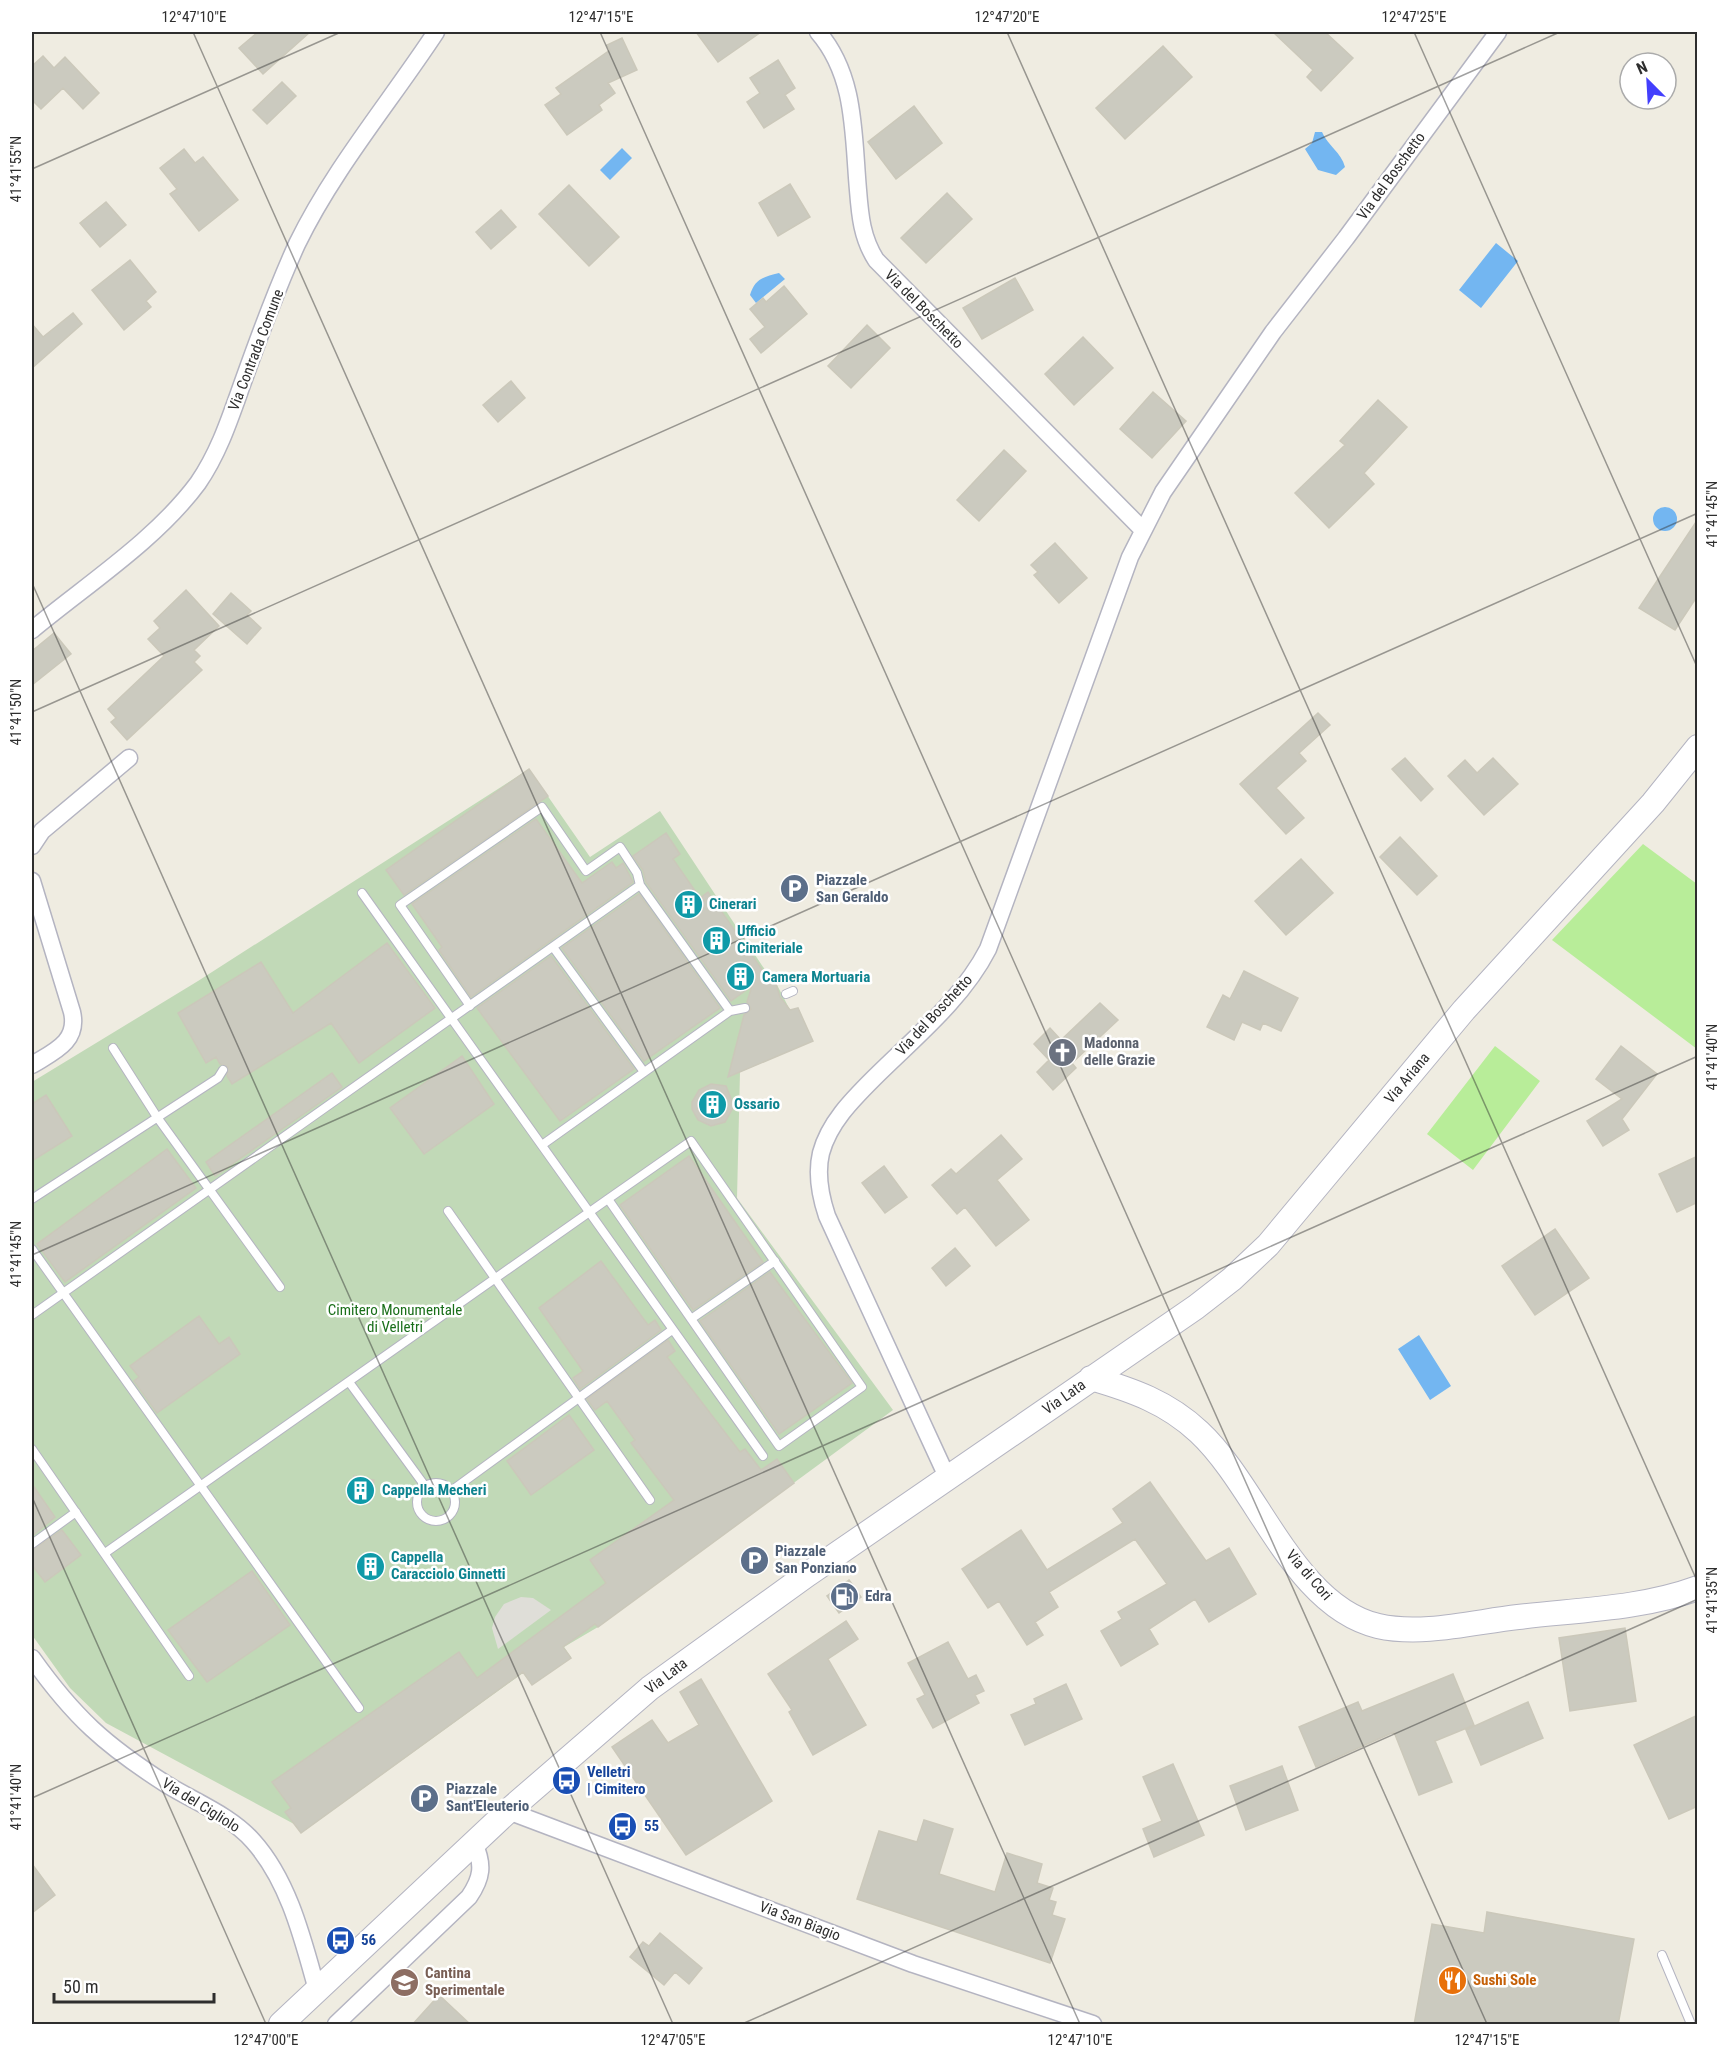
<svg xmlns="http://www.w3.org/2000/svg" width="1729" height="2056" font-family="'Roboto Condensed',sans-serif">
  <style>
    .cemetery { fill: #c1d9b7 }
    .pitch { fill: #b8ed99 }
    .plaza { fill: #dfded8 }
    .water { fill: #73b6f1 }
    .building { fill: #cbcabf; stroke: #cbc8ba; stroke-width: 1.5 }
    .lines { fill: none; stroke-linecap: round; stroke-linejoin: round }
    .lane-casing { stroke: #b4b4c1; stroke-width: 10 }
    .street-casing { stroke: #b4b4c1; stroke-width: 19 }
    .secondary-casing { stroke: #b4b4c1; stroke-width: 26 }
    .lane { stroke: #fff; stroke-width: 8 }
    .street { stroke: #fff; stroke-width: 16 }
    .secondary { stroke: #fff; stroke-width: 24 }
    .ticks { fill: none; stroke: #2e2e2e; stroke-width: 1.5; stroke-opacity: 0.45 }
    .labels { text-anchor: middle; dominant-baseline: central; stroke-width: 5; stroke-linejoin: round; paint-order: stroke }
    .street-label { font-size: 15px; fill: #2e2e2e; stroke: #fff }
    .service-label { font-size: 15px; font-weight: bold; fill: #4e5e75; stroke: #fff; text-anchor: start }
    .culture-label { font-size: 15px; font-weight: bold; fill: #0d838f; stroke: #fff; text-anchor: start }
    .worship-label { font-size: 15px; font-weight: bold; fill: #5b616d; stroke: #fff; text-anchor: start }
    .park-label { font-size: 15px; fill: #1a6f1a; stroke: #fff }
    .transit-label { font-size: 15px; font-weight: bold; fill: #164399; stroke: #fff; text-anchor: start }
    .education-label { font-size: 15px; font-weight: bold; fill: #785e54; stroke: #fff; text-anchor: start }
    .food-label { font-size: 15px; font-weight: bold; fill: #c56008; stroke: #fff; text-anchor: start }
    .neatline { fill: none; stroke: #2e2e2e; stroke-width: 2 }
    .ticks-label { font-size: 15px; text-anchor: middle; fill: #2e2e2e }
  </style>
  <rect width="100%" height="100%" fill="#efece1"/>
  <!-- cemetery -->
  <path class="cemetery" d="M529,769l61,88 70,-46 113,171 2,-1 15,29 8,-2 15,33 -73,31 -3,126 156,212 -295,217 -34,20 7,10 -39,28 -9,-12 -222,160 -7,-9 -188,-101 -36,-35 -38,-53v-553l166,-101z"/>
  <!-- pitch -->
  <path class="pitch" d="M1643,844l54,40v165l-145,-109z
    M1495,1046l45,35 -67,89 -46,-36z"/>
  <!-- plaza -->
  <path class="plaza" d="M521,1597l12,1 18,12 -53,39 -6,-21 3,-11 9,-13z"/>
  <!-- water -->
  <path class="water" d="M1315,132h7c6,14 19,20 23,35l-9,8 -18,-5 -13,-21 7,-6z
    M622,148l10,10 -22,22 -10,-10z
    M1496,243l22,18 -37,47 -22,-18z
    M779,273l6,6 -29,24 -6,-8c5,-16 13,-18 29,-22z
    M1653 519a12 12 0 1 1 24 0a12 12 0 1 1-24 0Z
    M1419,1335l32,51 -21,14 -32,-51z"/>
  <!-- building -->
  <path class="building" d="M258,32h52l-47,42 -24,-26z
    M696,32h65l-43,30z
    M1273,32h52l28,26 -32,33 -14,-14 6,-7z
    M622,38l15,32 -29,13 7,10 -16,12 3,5 -35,25 -22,-30 16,-11 -5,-6 54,-38 -3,-5z
    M1163,46l29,31 -67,62 -29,-31z
    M43,56l11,12 11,-11 34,36 -16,16 -20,-21 -22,21 -9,-9v-34z
    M778,60l17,28 -10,7 9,14 -30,19 -17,-26 13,-9 -10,-15z
    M282,82l14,14 -29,28 -14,-14z
    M914,106l28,37 -46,36 -28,-37z
    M184,149l11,14 8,-6 35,43 -39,31 -29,-37 7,-5 -17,-21z
    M790,184l20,33 -32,19 -19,-33z
    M569,185l50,52 -30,29 -50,-52z
    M947,193l25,26 -46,44 -25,-25z
    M106,202l20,23 -26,22 -20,-24z
    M501,210l15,17 -25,22 -15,-17z
    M130,260l26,32 -10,9 5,6 -27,23 -32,-40z
    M1015,278l18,32 -51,29 -19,-31z
    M784,286l23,28 -46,39 -11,-14 15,-12 -15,-18 13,-11 3,4z
    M73,313l9,11 -50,44v-44l11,13z
    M867,325l23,23 -39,40 -23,-22z
    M1083,337l30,31 -39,37 -29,-31z
    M511,381l14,17 -27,24 -15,-17z
    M1153,392l33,29 -34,37 -32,-29z
    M1378,400l29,27 -43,46 10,11 -45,44 -34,-35 50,-48 -5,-4z
    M1004,450l22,21 -47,50 -22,-21z
    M1698,519v76l-23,35 -36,-22z
    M1055,543l32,35 -28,25 -25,-28 4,-3 -7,-7z
    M186,590l33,36 -25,24 6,6 -6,6 8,8 -75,70 -16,-18 5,-4 -8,-9 56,-53 -16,-17 12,-11 -6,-7z
    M231,593l20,18 -4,4 14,13 -14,16 -34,-30z
    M54,633l17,21 -39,31v-34z
    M1318,713l12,12 -31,28 7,8 -30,27 28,30 -18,16 -46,-50z
    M1405,758l28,31 -12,12 -29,-32z
    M1493,758l25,26 -34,31 -36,-39 17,-16 12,13z
    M529,769l19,27 -144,99 -18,-25z
    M536,819l46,64 30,-21 4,6 7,-5 10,19 -162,115 -32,-47 3,-3 -30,-43z
    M666,833l14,21 -7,5 27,39 8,-6 64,92 3,-3 5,16 10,13 8,-2 15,33 -85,36 16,-62 7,-6 -4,-7 5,-16 -21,15 -85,-119 -3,-12 -10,-14z
    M1400,837l37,39 -20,19 -37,-38z
    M1301,859l32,34 -47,42 -31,-34z
    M639,894l81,114 -76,53 -82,-113z
    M387,943l48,65 -76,55 -28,-40 -99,61 -5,-8 1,-9 -8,-3 -4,-7 -10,6 -28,-50 83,-51 32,51z
    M551,956l83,113 -74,52 -83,-113z
    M1244,971l54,27 -17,33 -18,-8 -3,7 -18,-8 -8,18 -27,-13 16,-32 7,4z
    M1100,1003l18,17 -46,43 4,5 -23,22 -16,-18 12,-12 -15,-16 16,-16 11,12z
    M1621,1046l36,28 -35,45 7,11 -26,16 -16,-25 35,-22 -26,-20z
    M462,1056l32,48 -70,50 -34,-46z
    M332,1073l10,14 -127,89 -9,-14z
    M711,1084l15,2 8,20 -9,16 -14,4 -13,-6 -6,-11v-7l7,-12z
    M46,1095l26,41 -40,25v-57z
    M1001,1135l21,24 -25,21 32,40 -33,26 -31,-39 -8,7 -25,-29 19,-16 5,5z
    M167,1149l29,39 -131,94 -28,-38z
    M689,1156l74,106 -70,48 -73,-105z
    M1698,1156v46l-21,10 -18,-38z
    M884,1166l23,31 -22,16 -23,-30z
    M1555,1229l34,49 -54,37 -33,-49z
    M955,1248l15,18 -24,20 -14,-18z
    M601,1261l47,64 7,-5 6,10 -81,59 -7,-11 10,-7 -44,-63z
    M770,1272l82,111 -73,51 -79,-113z
    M199,1316l20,28 10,-7 11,17 -83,59 -23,-32 5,-4 -9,-11z
    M668,1340l7,11 -8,6 73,95 5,-3 16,21 16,-11 17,24 -196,144 -3,-3 -32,23 8,11 -39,27 -9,-13 -222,161 -16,-21 6,-4 -19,-26 187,-130 18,26 129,-95 -16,-23 84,-60 -43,-57 4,-3 -28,-39 -12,9 -8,-11z
    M569,1415l25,35 -63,45 -24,-34z
    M354,1476l20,4 -5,24 -20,-3z
    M1150,1482l56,79 23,-13 27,46 -47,28 -14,-23 -46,30 9,15 -37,22 -20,-35 21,-12 -4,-7 49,-28 -32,-45 -86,53 9,15 -23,15 8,13 -16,10 -28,-44 -11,7 -26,-39 59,-39 26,40 76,-47 -10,-14z
    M32,1484l23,33 -23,19z
    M62,1530l19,25 -36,27 -13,-17v-15z
    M252,1571l38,54 -83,57 -39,-52z
    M849,1580l12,17 -22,16 -12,-17z
    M846,1621l12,18 -30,20 38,66 -53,30 -24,-43 3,-2 -24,-36z
    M1625,1628l11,73 -66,10 -11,-73z
    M948,1642l20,37 8,-4 8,16 -9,4 4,8 -46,25 -16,-29 8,-4 -17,-32z
    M1453,1674l21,51 -39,16 17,41 -33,13 -25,-63 -78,35 -17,-40 59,-25 4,9z
    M701,1679l71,122 -86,54 -74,-108 40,-27 16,23 31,-18 -19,-33z
    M1066,1684l16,35 -57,26 -14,-30 25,-11 -2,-5z
    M1528,1702l15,36 -62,27 -15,-35z
    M1698,1715v91l-29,13 -35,-74z
    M1173,1764l31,71 -50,22 -11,-28 19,-8 -19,-44z
    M1282,1766l16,44 -52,20 -16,-44z
    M924,1820l29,9 -14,45 56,18 12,-39 35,11 -5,19 16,5 -4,12 7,2 -4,13 13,4 -15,44 -193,-64 22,-68 38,11z
    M32,1864l23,31 -23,18z
    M1487,1912l147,27 -16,86h-204l18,-101 52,9z
    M660,1933l42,35 -13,16 -14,-12 -11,13 -34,-28 13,-15 6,4z
    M439,1995l32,30h-59z"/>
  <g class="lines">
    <defs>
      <path id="lane" d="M362,893l401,563
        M553,947l91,125
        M786,994l7,-3
        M470,1006l-70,-101 142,-98 44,64 34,-24 17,26 3,12 90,126
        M113,1048l44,69 123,170
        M542,1145l188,-134 15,-3
        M32,1199l186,-121 5,-8
        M448,1211l202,289
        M32,1249l327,459
        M32,1315l608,-430
        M691,1319l84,-58
        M349,1382l76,104
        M32,1449l157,227
        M417 1502a19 19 0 1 1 38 0a19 19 0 1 1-38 0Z
        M451,1491l221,-161
        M32,1544l44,-32
        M105,1553l503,-354 83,-58 171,246 -83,59 -171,-247
        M1662,1955l29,69"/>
      <path id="street" d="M818,32c38,44 35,102 40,158 2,26 4,48 18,70l266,269
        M32,630c54,-45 124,-90 166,-147 22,-32 33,-68 46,-104 16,-45 33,-91 53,-135 37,-76 93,-142 139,-212
        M32,846l10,-15 87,-73
        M32,881l40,131c7,30 -19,40 -40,53
        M948,1479l-121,-263c-7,-21 -11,-42 -6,-63 8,-30 31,-53 52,-74 40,-40 89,-79 115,-130l142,-392 33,-65 110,-160 73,-94 152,-206
        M32,1658c42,59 73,87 134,126 29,18 64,31 87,57 36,40 50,99 64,149
        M508,1811l405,153 180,60
        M336,2024l133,-127c13,-19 15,-32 5,-54"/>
      <path id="secondary" d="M1091,1378c41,12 76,24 108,54 59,55 95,174 179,194 44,10 96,-4 140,-9 59,-7 123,-8 180,-29
        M281,2024l227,-213 142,-123 158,-114 388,-267 36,-28 36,-34 196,-235 189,-207 45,-56"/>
    </defs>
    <!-- lane casing -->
    <use href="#lane" class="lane-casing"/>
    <!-- street casing -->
    <use href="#street" class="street-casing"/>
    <!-- secondary casing -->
    <use href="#secondary" class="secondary-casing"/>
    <!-- lane -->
    <use href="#lane" class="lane"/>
    <!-- street -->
    <use href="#street" class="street"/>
    <!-- secondary -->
    <use href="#secondary" class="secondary"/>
  </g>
  <!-- ticks -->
  <path class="ticks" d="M193,32l887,1992M600,32l887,1992M1007,32l691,1551M1414,32l284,637M32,169l309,-137M32,583l641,1441M32,712l1528,-680M32,1255l1666,-742M32,1497l234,527M32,1798l1666,-742M742,2024l956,-425"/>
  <!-- icons -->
  <defs>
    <symbol id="parking-disc" viewBox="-11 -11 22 22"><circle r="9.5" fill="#5c6f8a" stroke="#fff"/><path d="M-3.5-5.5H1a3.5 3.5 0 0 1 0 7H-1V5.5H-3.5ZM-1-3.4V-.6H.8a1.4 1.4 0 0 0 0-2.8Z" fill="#fff"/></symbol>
    <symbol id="building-disc" viewBox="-11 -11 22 22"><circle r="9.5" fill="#0f9aa8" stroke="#fff"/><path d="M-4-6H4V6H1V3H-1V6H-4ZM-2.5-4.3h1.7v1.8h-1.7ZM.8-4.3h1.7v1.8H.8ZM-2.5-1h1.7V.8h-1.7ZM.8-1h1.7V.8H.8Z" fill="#fff"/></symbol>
    <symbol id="church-disc" viewBox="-11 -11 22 22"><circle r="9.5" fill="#6b7280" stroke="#fff"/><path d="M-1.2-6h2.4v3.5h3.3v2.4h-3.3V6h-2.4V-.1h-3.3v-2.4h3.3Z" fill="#fff"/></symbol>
    <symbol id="fuel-disc" viewBox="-11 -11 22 22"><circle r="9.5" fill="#5c6f8a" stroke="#fff"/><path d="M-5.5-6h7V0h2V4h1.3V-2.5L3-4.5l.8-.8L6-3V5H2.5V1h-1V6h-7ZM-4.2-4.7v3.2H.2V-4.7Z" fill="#fff"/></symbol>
    <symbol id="bus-disc" viewBox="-11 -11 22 22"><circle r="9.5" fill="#1a4fb4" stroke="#fff"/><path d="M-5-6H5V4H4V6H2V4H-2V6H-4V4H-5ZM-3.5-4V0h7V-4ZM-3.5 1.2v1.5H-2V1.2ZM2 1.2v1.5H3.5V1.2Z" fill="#fff"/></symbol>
    <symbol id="restaurant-disc" viewBox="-11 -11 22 22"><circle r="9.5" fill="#e8710a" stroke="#fff"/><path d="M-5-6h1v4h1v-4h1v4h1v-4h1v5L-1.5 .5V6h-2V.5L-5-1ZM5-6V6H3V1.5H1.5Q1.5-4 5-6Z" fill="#fff"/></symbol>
    <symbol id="university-disc" viewBox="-11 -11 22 22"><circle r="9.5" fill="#8d6e63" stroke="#fff"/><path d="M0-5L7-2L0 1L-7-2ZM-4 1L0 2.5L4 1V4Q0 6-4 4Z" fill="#fff"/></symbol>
  </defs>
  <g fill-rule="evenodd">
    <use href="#parking-disc" x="778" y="872" width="33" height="33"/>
    <use href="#building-disc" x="672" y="888" width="33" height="33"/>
    <use href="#building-disc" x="700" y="924" width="33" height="33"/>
    <use href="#building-disc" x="724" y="960" width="33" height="33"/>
    <use href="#church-disc" x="1046" y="1036" width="33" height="33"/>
    <use href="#building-disc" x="696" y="1088" width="33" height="33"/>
    <use href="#building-disc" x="344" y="1474" width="33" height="33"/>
    <use href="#parking-disc" x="738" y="1544" width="33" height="33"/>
    <use href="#building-disc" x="354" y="1550" width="33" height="33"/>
    <use href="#fuel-disc" x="828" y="1580" width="33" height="33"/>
    <use href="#bus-disc" x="550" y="1764" width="33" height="33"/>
    <use href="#parking-disc" x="408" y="1782" width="33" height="33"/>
    <use href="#bus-disc" x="606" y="1810" width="33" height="33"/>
    <use href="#bus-disc" x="324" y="1924" width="33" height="33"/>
    <use href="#restaurant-disc" x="1436" y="1964" width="33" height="33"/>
    <use href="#university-disc" x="388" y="1966" width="33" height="33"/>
  </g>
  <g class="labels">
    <!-- street labels -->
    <g class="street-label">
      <text transform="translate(1391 176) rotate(-54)">Via del Boschetto</text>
      <text transform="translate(924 309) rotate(45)">Via del Boschetto</text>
      <text transform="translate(256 350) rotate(-69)">Via Contrada Comune</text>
      <text transform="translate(934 1015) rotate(-47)">Via del Boschetto</text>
      <text transform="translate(1407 1078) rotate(-50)">Via Ariana</text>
      <text transform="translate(1064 1397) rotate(-35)">Via Lata</text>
      <text transform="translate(1309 1575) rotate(49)">Via di Cori</text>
      <text transform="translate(666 1676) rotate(-37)">Via Lata</text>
      <text transform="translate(201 1805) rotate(32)">Via del Cigliolo</text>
      <text transform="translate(800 1921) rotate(21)">Via San Biagio</text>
    </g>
    <!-- service labels -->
    <g class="service-label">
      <text x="816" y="880">Piazzale<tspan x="816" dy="17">San Geraldo</tspan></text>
      <text x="775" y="1551">Piazzale<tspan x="775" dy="17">San Ponziano</tspan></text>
      <text x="865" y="1596">Edra</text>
      <text x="446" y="1789">Piazzale<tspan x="446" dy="17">Sant'Eleuterio</tspan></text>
    </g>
    <!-- culture labels -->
    <g class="culture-label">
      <text x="709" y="904">Cinerari</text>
      <text x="737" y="931">Ufficio<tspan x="737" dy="17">Cimiteriale</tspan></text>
      <text x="762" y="977">Camera Mortuaria</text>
      <text x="734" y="1104">Ossario</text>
      <text x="382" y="1490">Cappella Mecheri</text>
      <text x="391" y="1557">Cappella<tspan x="391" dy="17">Caracciolo Ginnetti</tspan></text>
    </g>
    <!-- worship labels -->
    <g class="worship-label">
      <text x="1084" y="1043">Madonna<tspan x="1084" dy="17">delle Grazie</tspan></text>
    </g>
    <!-- park labels -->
    <g class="park-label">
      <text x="395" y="1310">Cimitero Monumentale<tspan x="395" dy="17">di Velletri</tspan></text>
    </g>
    <!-- transit labels -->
    <g class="transit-label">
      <text x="587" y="1772">Velletri<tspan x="587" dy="17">| Cimitero</tspan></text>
      <text x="644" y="1826">55</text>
      <text x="361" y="1940">56</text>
    </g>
    <!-- education labels -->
    <g class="education-label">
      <text x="425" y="1973">Cantina<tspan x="425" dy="17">Sperimentale</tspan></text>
    </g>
    <!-- food labels -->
    <g class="food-label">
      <text x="1473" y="1980">Sushi Sole</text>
    </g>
  </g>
  <!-- border -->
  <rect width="1729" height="2056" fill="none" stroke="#ffffff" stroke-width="66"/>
  <!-- north arrow -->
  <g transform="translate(1648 81) rotate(336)"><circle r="28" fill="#ffffff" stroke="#ababab" stroke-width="1.5"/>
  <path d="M0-4.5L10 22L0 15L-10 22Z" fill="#433ffd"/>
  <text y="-9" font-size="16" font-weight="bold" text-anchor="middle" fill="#2e2e2e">N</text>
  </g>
  <!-- scale -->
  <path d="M54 1993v9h160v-9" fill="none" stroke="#2e2e2e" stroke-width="3"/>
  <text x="63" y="1993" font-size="18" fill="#2e2e2e" stroke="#ffffff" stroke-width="4.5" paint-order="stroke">50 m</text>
  <rect x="33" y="33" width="1663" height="1990" class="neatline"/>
  <g class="ticks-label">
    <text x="194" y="22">12°47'10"E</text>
    <text x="601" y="22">12°47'15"E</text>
    <text x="1007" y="22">12°47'20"E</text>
    <text x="1414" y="22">12°47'25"E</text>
    <text transform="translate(16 169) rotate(-90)" y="5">41°41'55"N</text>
    <text transform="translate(1712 514) rotate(-90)" y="5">41°41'45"N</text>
    <text transform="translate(16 712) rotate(-90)" y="5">41°41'50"N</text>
    <text transform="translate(1712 1057) rotate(-90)" y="5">41°41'40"N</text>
    <text transform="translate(16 1254) rotate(-90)" y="5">41°41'45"N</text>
    <text transform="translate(1712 1600) rotate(-90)" y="5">41°41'35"N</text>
    <text transform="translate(16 1797) rotate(-90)" y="5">41°41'40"N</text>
    <text x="266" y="2045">12°47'00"E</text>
    <text x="673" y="2045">12°47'05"E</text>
    <text x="1080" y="2045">12°47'10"E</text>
    <text x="1487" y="2045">12°47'15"E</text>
  </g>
</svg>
